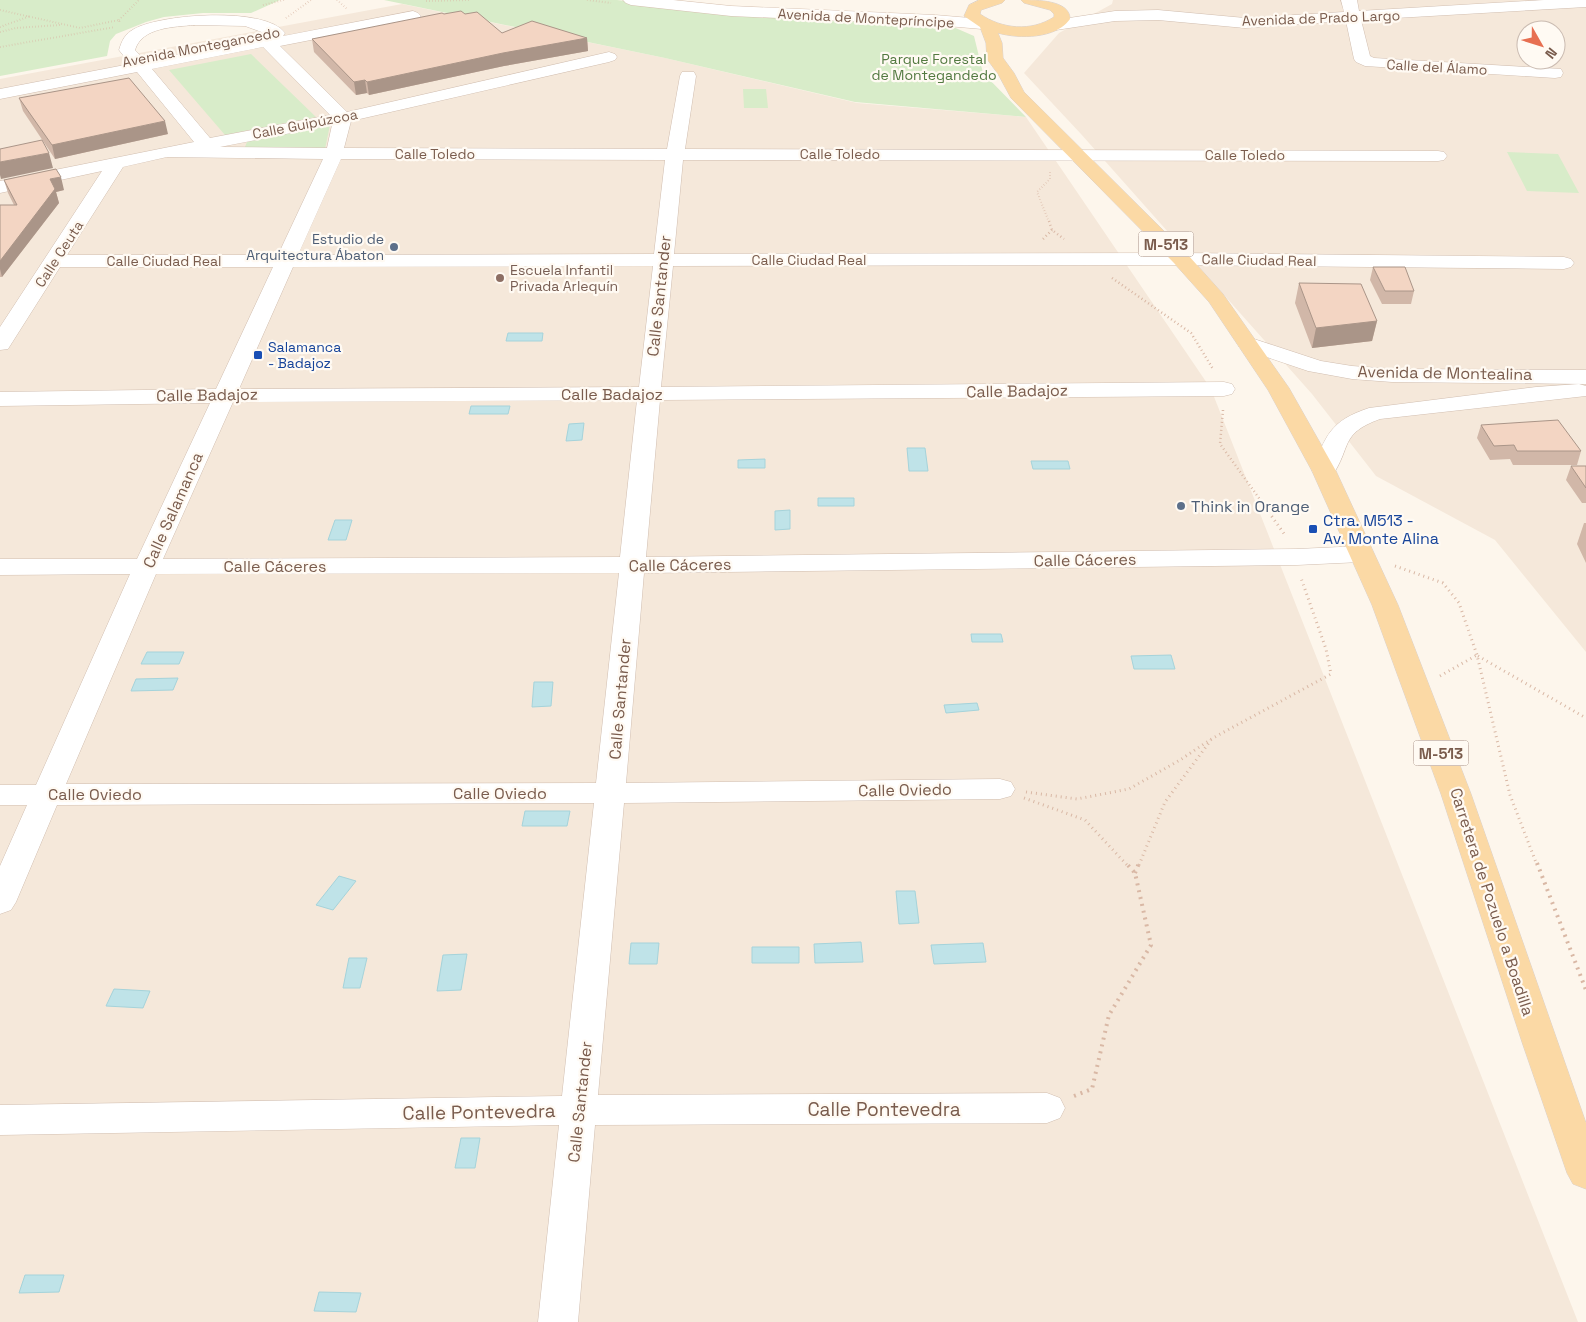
<svg xmlns="http://www.w3.org/2000/svg" width="1586" height="1322" font-family="'Space Grotesk',sans-serif">
  <style>
    .residential { fill: #f5e8da; fill-rule: evenodd }
    .green { fill: #d8ecc9 }
    .water { fill: #bfe3e8; stroke: #a5d3da }
    .lines { fill: none; stroke-linecap: round; stroke-linejoin: round }
    .street-casing { stroke: #d1beb0; stroke-width: 1 }
    .secondary-casing { stroke: #d6c0b0; stroke-width: 1 }
    .primary-casing { stroke: #dad1cd; stroke-width: 1 }
    .path-far3 { stroke: #d9b8a5; stroke-width: 2; stroke-dasharray: 0.5 2.5; stroke-linecap: butt }
    .path-far2 { stroke: #d9b8a5; stroke-width: 2.5; stroke-dasharray: 1 3; stroke-linecap: butt }
    .path-far1 { stroke: #d9b8a5; stroke-width: 3; stroke-dasharray: 1 4; stroke-linecap: butt }
    .path { stroke: #d9b8a5; stroke-width: 4; stroke-dasharray: 2 5; stroke-linecap: butt }
    .street { fill: #fff; fill-rule: evenodd }
    .secondary { fill: #fff; fill-rule: evenodd }
    .primary { fill: #fbd9a5; fill-rule: evenodd }
    .wall { fill: #d1b7a8 }
    .shaded-wall { fill: #aa9588 }
    .building { fill: #f3d5c3; stroke: #aa9588 }
    .service-dot { fill: #5c6f8a; stroke: #fffaf3; stroke-width: 2 }
    .education-dot { fill: #8d6e63; stroke: #fffaf3; stroke-width: 2 }
    .transit-dot { fill: #1a4fb4; stroke: #fffaf3; stroke-width: 2 }
    .labels { text-anchor: middle; dominant-baseline: central; stroke-width: 4.5; stroke-linejoin: round; paint-order: stroke }
    .far-street-label { font-size: 14px; fill: #7a5c4d; stroke: #fffaf3 }
    .far-park-label { font-size: 14px; fill: #537a41; stroke: #fffaf3 }
    .far-service-label { font-size: 14px; fill: #4e5e75; stroke: #fffaf3; text-anchor: end }
    .far-education-label { font-size: 14px; fill: #785e54; stroke: #fffaf3; text-anchor: start }
    .far-transit-label { font-size: 14px; fill: #164399; stroke: #fffaf3; text-anchor: start }
    .shield { fill: #fffaf3; stroke: #a28b7f; stroke-width: 1 }
    .shield-label { font-size: 15px; font-weight: bold; fill: #7a5c4d }
    .street-label { font-size: 16px; fill: #7a5c4d; stroke: #fffaf3 }
    .service-label { font-size: 16px; fill: #4e5e75; stroke: #fffaf3; text-anchor: start }
    .transit-label { font-size: 16px; fill: #164399; stroke: #fffaf3; text-anchor: start }
    .near-street-label { font-size: 19px; fill: #7a5c4d; stroke: #fffaf3 }
  </style>
  <rect width="100%" height="100%" fill="#fdf6ec"/>
  <!-- residential -->
  <path class="residential" d="M1113,0h473v652l-91,-112 -119,-64 -64,-82 -231,-260 -57,-61 35,-40 53,-29zM1526,30h30v30h-30z
    M402,4l263,54 192,45 169,14 185,272 367,933h-1578v-1243z"/>
  <!-- green -->
  <path class="green" d="M0,0h280l-29,13h-48l-39,4 -18,5 -30,12 -6,7 -3,15 -107,20z
    M384,0h233l107,13 227,13 23,10 9,37 43,44 -171,-15 -190,-44z
    M251,54l65,63 -91,18 -56,-65z
    M743,89h23l2,19h-24z
    M330,125l-5,24 -80,-2 2,-5 9,-3z
    M1507,152l51,2 21,39 -52,-2z"/>
  <!-- water -->
  <path class="water" d="M508,333h35l-1,8h-36z
    M471,406h39l-2,8h-39z
    M584,423l-2,17 -16,1 3,-17z
    M907,448h18l3,23h-19z
    M765,459v9h-27v-8z
    M1031,461h37l2,8h-37z
    M818,498h36v8h-36z
    M790,510v19l-15,1v-19z
    M335,520h17l-6,20h-18z
    M971,634h30l2,8h-31z
    M147,652h37l-5,12h-38z
    M1171,655l4,14h-41l-3,-13z
    M178,678l-5,12 -42,1 5,-12z
    M534,682h19l-2,24 -19,1z
    M977,703l2,7 -33,3 -2,-8z
    M525,811h45l-3,15h-45z
    M339,876l17,5 -23,29 -17,-5z
    M896,891h19l4,32 -20,1z
    M861,942l2,20 -48,1 -1,-19z
    M631,943h28l-2,21h-28z
    M983,943l3,19 -52,2 -3,-19z
    M752,947h47v16h-47z
    M467,954l-6,36 -24,1 6,-36z
    M349,958h18l-7,30h-17z
    M114,989l36,2 -7,17 -37,-2z
    M461,1138h19l-5,30h-20z
    M25,1275h39l-5,17 -40,1z
    M319,1292l42,1 -5,19 -42,-1z"/>
  <g class="lines">
    <defs>
      <path id="street" d="M1341,0h16l2,11 185,-11h42v7l-225,13 9,36 4,2 187,11 2,4 -2,4 -6,1 -190,-12 -9,-4 -2,-3 -8,-38 -101,7 -87,-8 -43,1 -59,9 -6,-2 -2,-3 2,-3 6,-2 59,-9 43,-1 87,8 99,-6z
        M413,11l5,2 3,3 -3,3 -138,27 67,66 262,-60 6,2 2,3 -2,3 -6,2 -258,59 -7,27 323,1 13,-73 2,-4h12l2,4 -11,73 753,2 6,1 3,4 -3,4 -6,1 -755,-1 -9,94 507,-1 383,4 7,2 3,4 -3,4 -7,2 -383,-4 -508,1 -12,121 563,-5 8,2 3,5 -3,5 -8,2 -564,4 -14,157 651,-8 64,-3 9,3 4,5 -4,5 -9,3 -64,3 -653,8 -18,210 374,-4 11,3 4,7 -4,7 -11,3 -376,4 -26,292 449,-2 13,5 5,10 -5,10 -13,5 -452,2 -17,197h-40l21,-197 -559,10v-30l562,-9 32,-293 -537,2 -41,97 -5,8 -11,4v-48l27,-61h-27v-20h36l94,-211 -130,1v-16h137l73,-156 -210,3v-14l216,-3 57,-122h-213l-52,82 -8,1v-23l102,-156 -102,22v-12l194,-39 -57,-70 -137,27v-10l130,-25 -11,-14c3,-10 6,-16 15,-21 26,-15 132,-23 151,4l-2,3zM194,25l51,1 22,8 -5,4 -117,23 -10,-11c7,-23 39,-23 59,-25zM263,47l67,68 -120,23 -58,-69zM332,125l-5,23 -107,-1zM167,157l156,2 -45,96h-211l56,-88zM341,159l324,1 -11,94 -356,1zM653,266l-14,121 -400,2 54,-122zM637,400l-17,157 -457,2 70,-157zM619,573l-23,210 -530,1 90,-210z
        M1248,337l73,24 31,5 40,3 194,1v14l-194,-2 -40,-3 -44,-8 -68,-23 -3,-5 3,-5z
        M1579,384l7,2v10l-206,23c-41,15 -28,28 -48,57l-8,2 -8,-2 -4,-5c14,-36 18,-50 57,-63l167,-21z"/>
      <path id="secondary" d="M623,0h50l58,6 204,9 47,4 6,2 2,3 -2,3 -6,2 -47,-4 -204,-9 -100,-11 -5,-2z"/>
      <path id="primary" d="M979,0h26l-3,3 -21,7 -1,4c22,15 51,18 74,3v-3l-4,-4 -26,-7 -3,-3c16,0 49,0 49,19 -14,20 -51,20 -72,14l4,10 1,15 11,15 10,19 164,163 35,39 66,94 47,83 62,134 73,189 115,329v66l-13,-5 -6,-11 -45,-131 -81,-248 -69,-189 -60,-134 -44,-81 -59,-88 -35,-39 -163,-165 -13,-24 -11,-15 -1,-16 -6,-16 -16,-11 5,-11z"/>
    </defs>
    <!-- street casing -->
    <use href="#street" class="street-casing"/>
    <!-- secondary casing -->
    <use href="#secondary" class="secondary-casing"/>
    <!-- primary casing -->
    <use href="#primary" class="primary-casing"/>
    <!-- path-far3 -->
    <path class="path-far3" d="M337,0l10,9
      M587,0l24,3
      M426,1l43,-1
      M263,5l21,-5
      M0,10l80,18 39,-8 1,4
      M286,18l25,-18
      M119,20l20,-20
      M0,27l30,-11
      M0,32l16,-4 44,-3
      M0,47l115,-20
      M1049,222l-12,-30 13,-13v-7"/>
    <!-- path-far2 -->
    <path class="path-far2" d="M1049,221l3,9 12,9
      M1043,239l9,-9
      M1112,278l79,55 22,36
      M1223,410l-3,34 44,61"/>
    <!-- path-far1 -->
    <path class="path-far1" d="M1263,504l22,31
      M1395,566l48,17 16,20 18,52 33,140 27,70
      M1478,656l108,62
      M1440,676l37,-21
      M1026,792l51,7 52,-10 51,-29 33,-22 118,-64 -5,-25 -25,-71
      M1024,798l61,22 42,45
      M1139,865l26,-63 46,-62"/>
    <!-- path -->
    <path class="path" d="M1537,863l49,127
      M1135,873l4,-10
      M1074,1096l18,-7 17,-74 42,-70 -16,-72 -9,-10"/>
    <!-- street -->
    <use href="#street" class="street"/>
    <!-- secondary -->
    <use href="#secondary" class="secondary"/>
    <!-- primary -->
    <use href="#primary" class="primary"/>
  </g>
  <!-- wall -->
  <path class="wall" d="M444,14l58,19 85,5 1,13 -84,15 -135,29 -2,-2 -11,2 -42,-43 -2,-13z
    M19,98l149,36 -113,25 -32,-48z
    M4,180l60,10 -8,2 3,11 -57,74h-2v-72h14l-6,-12z
    M1373,267l41,24 -3,13h-29l-12,-24z
    M1299,283l78,38 -5,20 -60,7 -17,-45z
    M1481,425l100,26 -4,14h-64l-3,-6 -20,1 -13,-22z
    M1571,466h15v37h-4l-16,-23z
    M1584,523h2v40l-9,-19z"/>
  <!-- shaded-wall -->
  <path class="shaded-wall" d="M587,38l1,13 -84,15 -135,29 -2,-13 136,-29z
    M365,80l2,13 -11,2 -2,-13z
    M165,121l3,13 -113,25 -3,-14z
    M49,153l4,15 -52,11 -1,-4v-13z
    M61,177l3,13 -8,2 3,11 -57,74 -2,-8v-8l50,-82z
    M1377,321l-5,20 -60,7 4,-20z"/>
  <!-- building -->
  <path class="building" d="M461,11l4,3 12,-2 25,21 30,-12 55,17 -84,15 -136,29 -2,-2 -11,2 -42,-43 130,-26 2,1z
    M129,78l36,43 -113,24 -33,-47z
    M42,140l7,13 -49,9v-13z
    M56,169l5,8 -11,2 5,10 -55,72v-56h17l-13,-25z
    M1373,267h32l9,24h-29z
    M1299,283l62,1 16,37 -61,7z
    M1558,420l23,31h-64l-3,-6 -20,1 -13,-21z
    M1571,466h15v22z"/>
  <!-- markers -->
  <g class="service-dot">
    <circle cx="394" cy="247" r="5"/>
    <circle cx="1181" cy="506" r="5"/>
  </g>
  <circle class="education-dot" cx="500" cy="278" r="5"/>
  <g class="transit-dot">
    <rect x="253" y="350" width="10" height="10" rx="2.5"/>
    <rect x="1308" y="524" width="10" height="10" rx="2.5"/>
  </g>
  <g class="labels">
    <!-- far-street labels -->
    <g class="far-street-label">
      <text transform="translate(866 18) rotate(3)">Avenida de Montepríncipe</text>
      <text transform="translate(1321 18) rotate(-2)">Avenida de Prado Largo</text>
      <text transform="translate(201 47) rotate(-11)">Avenida Montegancedo</text>
      <text transform="translate(1437 67) rotate(3)">Calle del Álamo</text>
      <text transform="translate(305 124) rotate(-11)">Calle Guipúzcoa</text>
      <text x="435" y="154">Calle Toledo</text>
      <text x="840" y="154">Calle Toledo</text>
      <text x="1245" y="155">Calle Toledo</text>
      <text transform="translate(59 254) rotate(-57)">Calle Ceuta</text>
      <text x="809" y="260">Calle Ciudad Real</text>
      <text transform="translate(1259 260) rotate(1)">Calle Ciudad Real</text>
      <text x="164" y="261">Calle Ciudad Real</text>
    </g>
    <!-- far-park labels -->
    <g class="far-park-label">
      <text x="934" y="59">Parque Forestal<tspan x="934" dy="16">de Montegandedo</tspan></text>
    </g>
    <!-- far-service labels -->
    <g class="far-service-label">
      <text x="384" y="239">Estudio de<tspan x="384" dy="16">Arquitectura Ábaton</tspan></text>
    </g>
    <!-- far-education labels -->
    <g class="far-education-label">
      <text x="510" y="270">Escuela Infantil<tspan x="510" dy="16">Privada Arlequín</tspan></text>
    </g>
    <!-- far-transit labels -->
    <g class="far-transit-label">
      <text x="268" y="347">Salamanca<tspan x="268" dy="16">- Badajoz</tspan></text>
    </g>
    <!-- shield labels -->
    <g class="shield">
      <rect x="1138.5" y="231.5" width="55" height="25" rx="4"/>
      <rect x="1413.5" y="740.5" width="55" height="25" rx="4"/>
    </g>
    <g class="shield-label">
      <text x="1166" y="244">M-513</text>
      <text x="1441" y="753">M-513</text>
    </g>
    <!-- street labels -->
    <g class="street-label">
      <text transform="translate(659 296) rotate(-84)">Calle Santander</text>
      <text transform="translate(1445 373) rotate(1)">Avenida de Montealina</text>
      <text transform="translate(1017 391) rotate(-1)">Calle Badajoz</text>
      <text x="612" y="394">Calle Badajoz</text>
      <text transform="translate(207 395) rotate(-1)">Calle Badajoz</text>
      <text transform="translate(173 510) rotate(-66)">Calle Salamanca</text>
      <text transform="translate(1085 560) rotate(-1)">Calle Cáceres</text>
      <text transform="translate(680 565) rotate(-1)">Calle Cáceres</text>
      <text x="275" y="566">Calle Cáceres</text>
      <text transform="translate(620 699) rotate(-85)">Calle Santander</text>
      <text transform="translate(905 790) rotate(-1)">Calle Oviedo</text>
      <text x="500" y="793">Calle Oviedo</text>
      <text x="95" y="794">Calle Oviedo</text>
      <text transform="translate(1492 902) rotate(72)">Carretera de Pozuelo a Boadilla</text>
      <text transform="translate(580 1102) rotate(-84)">Calle Santander</text>
    </g>
    <!-- service labels -->
    <g class="service-label">
      <text x="1191" y="506">Think in Orange</text>
    </g>
    <!-- transit labels -->
    <g class="transit-label">
      <text x="1323" y="520">Ctra. M513 -<tspan x="1323" dy="18">Av. Monte Alina</tspan></text>
    </g>
    <!-- near-street labels -->
    <g class="near-street-label">
      <text x="884" y="1109">Calle Pontevedra</text>
      <text transform="translate(479 1112) rotate(-1)">Calle Pontevedra</text>
    </g>
  </g>
  <!-- north arrow -->
  <g transform="translate(1541 45) rotate(129)"><circle r="24" fill="#fffaf3" stroke="#cabbb1"/>
  <path d="M0-4L9 19L0 12L-9 19Z" fill="#e76f51"/>
  <text y="-8" font-size="14" font-weight="bold" text-anchor="middle" fill="#7a5c4d">N</text>
  </g>
</svg>
